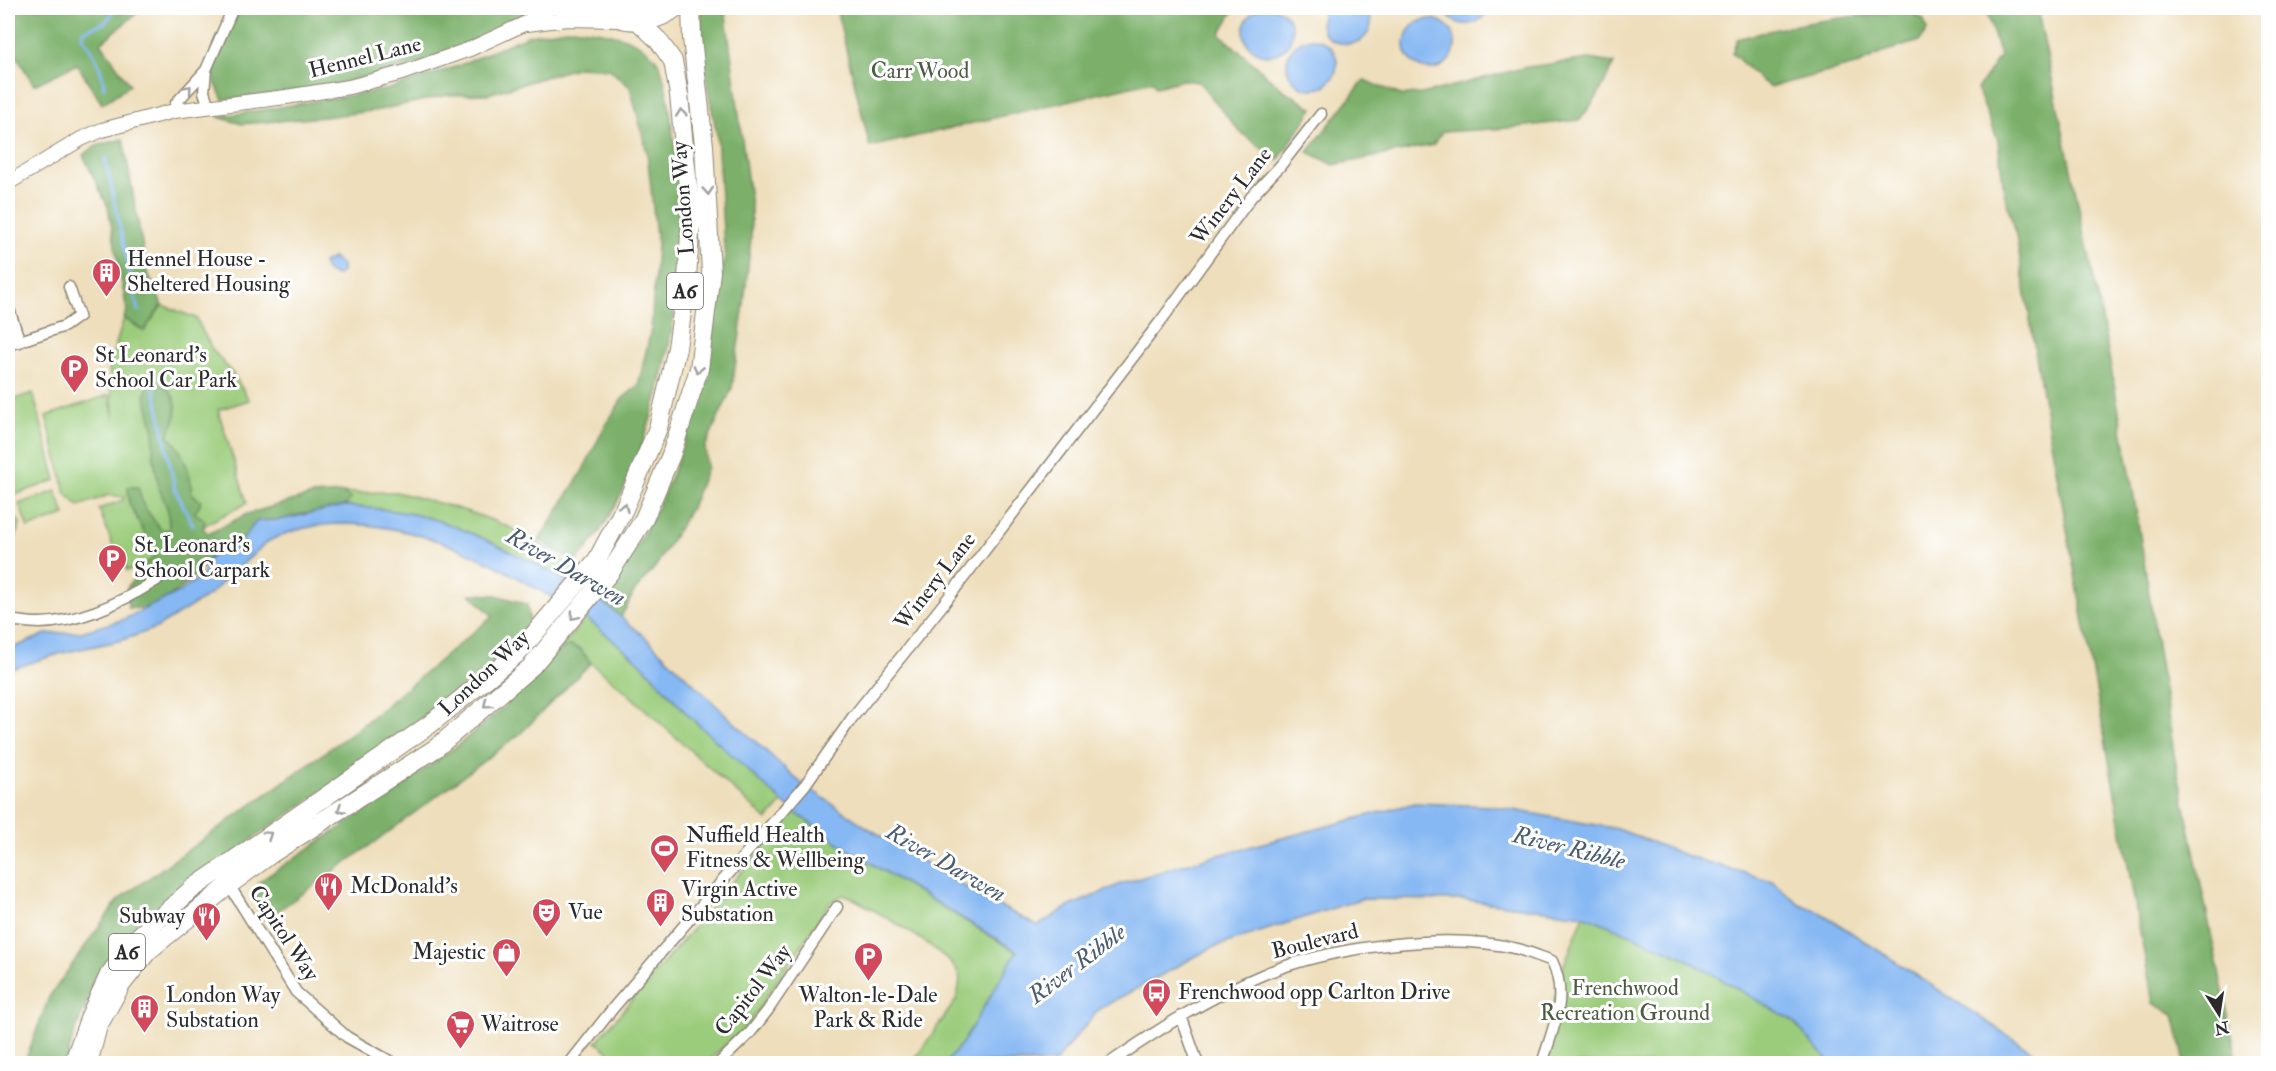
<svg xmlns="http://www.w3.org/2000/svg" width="2276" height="1071" font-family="'IM FELL Double Pica',serif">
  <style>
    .green { fill: #9bcc7b; stroke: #637c53; stroke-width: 1.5 }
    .forest { fill: #7cb06b; stroke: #546e4b; stroke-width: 1.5 }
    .water { fill: #86b8f3; stroke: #58728f; stroke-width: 1.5 }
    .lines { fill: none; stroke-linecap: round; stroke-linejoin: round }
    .stream { stroke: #86b8f3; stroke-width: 3 }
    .street-casing { stroke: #8c8473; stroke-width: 13 }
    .secondary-casing { stroke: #8c8473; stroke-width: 16 }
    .highway-casing { stroke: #8c8473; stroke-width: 20 }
    .street { stroke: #fff; stroke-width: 10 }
    .secondary { stroke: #fff; stroke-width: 14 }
    .highway { stroke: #fff; stroke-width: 18 }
    .oneway { stroke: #a0a0a0 }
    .labels { text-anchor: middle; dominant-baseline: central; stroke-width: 6; stroke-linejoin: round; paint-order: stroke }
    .shield { fill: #fff; stroke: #6b6b6b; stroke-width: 1.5 }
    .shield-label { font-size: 21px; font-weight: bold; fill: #2b2b2b }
    .street-label { font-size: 22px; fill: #2b2b2b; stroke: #fff }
    .park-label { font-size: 22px; fill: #4d5b43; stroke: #fff }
    .poi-label { font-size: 22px; fill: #2b2b2b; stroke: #fff; text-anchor: start }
    .water-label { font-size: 24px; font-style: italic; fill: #4b5c71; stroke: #fff }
  </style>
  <rect width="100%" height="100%" fill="#fff"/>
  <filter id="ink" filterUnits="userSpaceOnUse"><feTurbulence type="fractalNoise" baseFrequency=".0167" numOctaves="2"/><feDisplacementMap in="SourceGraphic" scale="12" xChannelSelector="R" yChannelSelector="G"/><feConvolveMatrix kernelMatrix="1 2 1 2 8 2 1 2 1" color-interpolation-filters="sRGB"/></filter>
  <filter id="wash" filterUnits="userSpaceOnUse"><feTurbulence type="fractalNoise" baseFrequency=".008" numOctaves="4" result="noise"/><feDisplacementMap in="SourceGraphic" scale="24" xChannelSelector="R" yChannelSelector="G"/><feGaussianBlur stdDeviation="1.35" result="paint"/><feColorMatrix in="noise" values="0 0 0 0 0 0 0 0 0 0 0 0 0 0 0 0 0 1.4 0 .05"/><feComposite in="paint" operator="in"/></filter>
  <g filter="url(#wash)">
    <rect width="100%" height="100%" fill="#eedebb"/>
    <!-- green -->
    <path class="green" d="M162,305l34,13 16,31 22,26 15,25 -31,10 29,93 -39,20 -41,40 -3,-8 -37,16 -5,-15 -5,1 -18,-48 24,-9 1,-3 -15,-2 -30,11 -13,-12 -20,-78 63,-21 5,24 -5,-52 15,-49 20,13z
      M33,393l23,87 -39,14 -9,13 12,16c-2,10 -8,15 -10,26l-2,1v-149z
      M56,491l9,24 -37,13 -9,-24z
      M396,492c44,11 89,22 129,43 17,9 33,23 50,34l-8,11c-43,-21 -85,-45 -131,-60 -29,-9 -62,-12 -92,-14l7,-7 -8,-6z
      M586,618l55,45 48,53 94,86 -16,18 -142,-129 -34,-28 -11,-14 -22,2z
      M790,809l59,41 168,102 -54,90 -17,21h-34l44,-63c2,-9 6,-20 2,-28 -14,-24 -83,-61 -109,-76l-6,-1 -13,7 -82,123 -42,38h-83l-27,-21 175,-205z
      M1584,915l97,40 112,66 37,42 -288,1 17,-87z"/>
    <!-- forest -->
    <path class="forest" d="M8,8h135l-42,35 29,42 -28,19 -25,-40 -43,21 -26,-43z
      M238,8h300l-10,8 -102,46 -98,25 -105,13 -10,-22 4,-20z
      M702,8h23l26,199v31l-7,66 -12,84 -27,59 2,20 -16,41 -35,58 -22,26 -13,25 -21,-17c75,-98 109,-211 121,-332l4,-7 -8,-126 -10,-50 -7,-71z
      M836,8h399l-15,26 62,55 31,19 -35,53 -39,-30 -40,-49 -17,-2 -26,7 -3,-6 -283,66z
      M1986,8h51l62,294 32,176 44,281 62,300 -1,4h-51l-11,-49 -21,-11 -110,-605 -27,-163 -12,-43 -6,-51 -21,-52 23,-33z
      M1910,11l14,9 3,10 -7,11 -34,10 -27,13 -89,23 -11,-8 -27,-26 5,-14c57,-16 114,-24 173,-28z
      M573,28c28,3 64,7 83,31 10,13 15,58 17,75 3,22 8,45 9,68 4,103 -32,285 -107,360l-36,-22 43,-68 22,-44 18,-29 16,-13 13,-56 6,-85 -10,-93 -17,-65 -21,-18 -30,-2 -91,27 -40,1 -69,15 -54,7 -83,7 -24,-7 171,-28 69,-23 71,-31z
      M1589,59l25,4 -17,34 -17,23 -71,8 -67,4 -9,13 -99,20 -26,-13 56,-72 37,15 21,-1 105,-27z
      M123,139l24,132 15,34 -18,26 -20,-13 3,-7 -19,-104 -25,-52 13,-9z
      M155,382c4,2 10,4 13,7 13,14 9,32 0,46 12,10 25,41 23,57l10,10 -6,11 10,7 -2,8 5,6 39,-20 65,-19 31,-2 8,6 -7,7 -8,2 -38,7 -18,5 -23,1c-17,18 -11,29 -42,30 -17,25 -55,62 -87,57l-1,-20 17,-22 12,-11 -27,-52 -1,-16h10l5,18 17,24 9,1 -1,-20 -9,-22 -6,-36 1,-21 -9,-36 3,-10z
      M470,594l26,1 31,9 3,20 -31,36 -156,117 -89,61 -159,147 -22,51 -7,27 -42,1 25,-67 69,-97 238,-170 137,-114z
      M569,645l11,4 11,14 -71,71 -134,100 -121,86c-11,-11 -11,-25 -5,-39l134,-89 64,-47 46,-38 54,-56z"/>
    <!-- water -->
    <path class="water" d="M1244 31a24 24 0 1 1 48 0a24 24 0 1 1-48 0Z
      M1325,8h43c19,50 -65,45 -43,0z
      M1442,8h46c-9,23 -36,20 -46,0z
      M1405 44a25 25 0 1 1 50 0a25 25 0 1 1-50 0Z
      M1287 64a25 25 0 1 1 50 0a25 25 0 1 1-50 0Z
      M333,258l9,7v7l-6,4 -10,-5 -3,-8z
      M344,506c30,2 63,5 92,14 46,15 88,39 131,60l-14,18c-24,-13 -48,-29 -73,-40 -63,-29 -148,-51 -213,-16l-59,54 -52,32 -33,12 -61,13 -54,17v-20l38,-16 35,-2 41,-12 57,-28 26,-19v-8l10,-14c31,-1 25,-12 42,-30l23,-1z
      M600,600l45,37 80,77 75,68 68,46 116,70 54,28 28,-18 55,-24 71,-22 223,-59 76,3 127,23 69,27 85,25 26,22 25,11 227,149h-220l-37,-42 -112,-65 -97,-41 -118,-15 -105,-1 -150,49 -112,61 -45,54h-108l17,-21 54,-91 -168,-101 -59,-41 -101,-93 -48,-53 -55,-45z"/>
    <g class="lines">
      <!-- stream -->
      <path class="stream" d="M104,88c-1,-18 -11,-37 -22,-51l1,-6 23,-9 10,-14
        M105,158l33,153
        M154,386l21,103 18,36
        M209,548l6,8"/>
    </g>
  </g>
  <g filter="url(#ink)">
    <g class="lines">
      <defs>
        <path id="street" d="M209,106l-5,-14 2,-22 27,-62
          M174,111l2,-8 30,-33
          M8,306l12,36
          M8,345l57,-19 14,-10 -10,-29
          M8,620c10,1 21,3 32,3 41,-1 84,-22 117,-43
          M229,885l67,107 51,45 48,27
          M1181,1016l17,48
          M569,1064l45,-57 191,-222 47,-67 93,-116 218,-284 89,-122 29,-31 40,-51
          M718,1064l32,-31 18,-23 69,-103
          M1108,1064c50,-34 99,-66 154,-89 66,-28 186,-44 256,-26 11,3 23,8 34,12 17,36 1,66 -10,103"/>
        <path id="secondary" d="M527,24l40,-5 52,1
          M8,183l73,-44 21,-9 72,-19 112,-14 63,-10 53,-14 68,-24 54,-25 24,-16"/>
        <path id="highway" d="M597,8c23,16 56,18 78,0
          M73,1064l17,-48 19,-41 29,-38 54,-48 237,-164 89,-72 79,-93 27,-51 34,-81 19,-80 10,-70 4,-60 -12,-123 -6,-34 -15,-21 -20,-19
          M88,1064l10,-38 23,-41 27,-34 81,-66 42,-31 165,-106 96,-82 79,-95 33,-52 27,-64 28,-86 12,-97 -7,-126 -12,-108 -1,-30"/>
      </defs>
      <!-- street casing -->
      <use href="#street" class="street-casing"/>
      <!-- secondary casing -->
      <use href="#secondary" class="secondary-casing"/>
      <!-- highway casing -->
      <use href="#highway" class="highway-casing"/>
      <!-- street -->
      <use href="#street" class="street"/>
      <!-- secondary -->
      <use href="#secondary" class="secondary"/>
      <!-- highway -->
      <use href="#highway" class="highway"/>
    </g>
    <!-- one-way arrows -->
    <defs><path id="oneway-chevron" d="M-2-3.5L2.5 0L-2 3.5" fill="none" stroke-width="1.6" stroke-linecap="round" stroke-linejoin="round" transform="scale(1.5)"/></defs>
    <g class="oneway">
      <use href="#oneway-chevron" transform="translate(188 89) rotate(-49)"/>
      <use href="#oneway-chevron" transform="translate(681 113) rotate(-96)"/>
      <use href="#oneway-chevron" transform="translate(708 191) rotate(86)"/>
      <use href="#oneway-chevron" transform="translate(698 369) rotate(103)"/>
      <use href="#oneway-chevron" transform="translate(624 507) rotate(-65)"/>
      <use href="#oneway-chevron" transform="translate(574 616) rotate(130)"/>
      <use href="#oneway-chevron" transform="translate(487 704) rotate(140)"/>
      <use href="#oneway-chevron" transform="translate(341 809) rotate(147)"/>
      <use href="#oneway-chevron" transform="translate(268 835) rotate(-35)"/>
    </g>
  </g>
  <!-- icons -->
  <defs>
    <symbol id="building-pin" viewBox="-11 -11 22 30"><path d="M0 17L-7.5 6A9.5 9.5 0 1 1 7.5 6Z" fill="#d1495b" stroke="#fff"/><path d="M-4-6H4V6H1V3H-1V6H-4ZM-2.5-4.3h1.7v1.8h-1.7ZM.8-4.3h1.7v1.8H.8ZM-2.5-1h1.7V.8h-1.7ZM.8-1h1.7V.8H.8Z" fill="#fff"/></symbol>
    <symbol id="parking-pin" viewBox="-11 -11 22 30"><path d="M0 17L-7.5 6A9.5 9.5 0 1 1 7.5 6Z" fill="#d1495b" stroke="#fff"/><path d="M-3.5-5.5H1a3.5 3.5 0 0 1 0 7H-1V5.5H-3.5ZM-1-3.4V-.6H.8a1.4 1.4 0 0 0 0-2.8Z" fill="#fff"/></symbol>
    <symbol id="stadium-pin" viewBox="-11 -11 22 30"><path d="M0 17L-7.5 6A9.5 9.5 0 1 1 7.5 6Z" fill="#d1495b" stroke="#fff"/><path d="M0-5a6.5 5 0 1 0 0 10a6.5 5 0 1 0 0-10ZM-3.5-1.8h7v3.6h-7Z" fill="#fff"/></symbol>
    <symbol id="restaurant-pin" viewBox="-11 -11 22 30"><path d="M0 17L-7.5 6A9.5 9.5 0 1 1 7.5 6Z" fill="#d1495b" stroke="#fff"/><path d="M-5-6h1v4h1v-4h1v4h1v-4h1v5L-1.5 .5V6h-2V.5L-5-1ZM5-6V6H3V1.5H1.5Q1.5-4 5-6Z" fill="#fff"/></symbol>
    <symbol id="theatre-pin" viewBox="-11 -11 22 30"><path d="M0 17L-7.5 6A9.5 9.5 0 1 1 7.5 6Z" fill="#d1495b" stroke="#fff"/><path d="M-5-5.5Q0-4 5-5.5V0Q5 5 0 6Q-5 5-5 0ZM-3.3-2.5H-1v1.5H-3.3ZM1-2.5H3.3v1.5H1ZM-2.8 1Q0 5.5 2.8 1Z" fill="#fff"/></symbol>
    <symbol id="shop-pin" viewBox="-11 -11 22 30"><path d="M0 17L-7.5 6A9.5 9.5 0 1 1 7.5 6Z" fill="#d1495b" stroke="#fff"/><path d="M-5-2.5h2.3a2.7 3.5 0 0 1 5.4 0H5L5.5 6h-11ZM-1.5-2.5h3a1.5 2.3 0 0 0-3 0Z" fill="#fff"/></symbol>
    <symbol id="bus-pin" viewBox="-11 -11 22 30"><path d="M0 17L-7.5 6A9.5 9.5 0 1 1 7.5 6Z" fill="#d1495b" stroke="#fff"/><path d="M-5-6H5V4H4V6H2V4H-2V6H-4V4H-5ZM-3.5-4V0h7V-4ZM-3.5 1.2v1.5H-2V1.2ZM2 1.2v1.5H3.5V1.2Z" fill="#fff"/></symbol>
    <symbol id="supermarket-pin" viewBox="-11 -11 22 30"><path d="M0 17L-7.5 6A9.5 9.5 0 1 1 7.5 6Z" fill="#d1495b" stroke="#fff"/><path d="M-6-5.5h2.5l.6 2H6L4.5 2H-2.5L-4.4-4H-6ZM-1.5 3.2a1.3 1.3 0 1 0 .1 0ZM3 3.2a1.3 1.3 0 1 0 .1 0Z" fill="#fff"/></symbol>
  </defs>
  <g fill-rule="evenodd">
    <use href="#building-pin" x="90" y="256" width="33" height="45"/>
    <use href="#parking-pin" x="58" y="352" width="33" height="45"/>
    <use href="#parking-pin" x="96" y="542" width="33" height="45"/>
    <use href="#stadium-pin" x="648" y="832" width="33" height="45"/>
    <use href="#restaurant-pin" x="312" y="870" width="33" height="45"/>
    <use href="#building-pin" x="644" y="886" width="33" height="45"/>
    <use href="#theatre-pin" x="530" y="896" width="33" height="45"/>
    <use href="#restaurant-pin" x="190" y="900" width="33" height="45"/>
    <use href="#shop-pin" x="490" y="936" width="33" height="45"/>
    <use href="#parking-pin" x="852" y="940" width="33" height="45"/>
    <use href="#bus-pin" x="1140" y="976" width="33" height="45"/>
    <use href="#building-pin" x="128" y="992" width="33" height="45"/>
    <use href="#supermarket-pin" x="444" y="1008" width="33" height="45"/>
  </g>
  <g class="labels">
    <!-- shield labels -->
    <g class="shield">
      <rect x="667" y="273" width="36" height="36" rx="4.5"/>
      <rect x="109" y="934" width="36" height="36" rx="4.5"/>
    </g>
    <g class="shield-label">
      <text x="685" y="291">A6</text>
      <text x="127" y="952">A6</text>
    </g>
    <!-- street labels -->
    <g class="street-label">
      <text transform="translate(365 57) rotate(-14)">Hennel Lane</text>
      <text transform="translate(1231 196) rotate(-52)">Winery Lane</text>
      <text transform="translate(683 198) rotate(-94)">London Way</text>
      <text transform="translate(935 581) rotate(-52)">Winery Lane</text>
      <text transform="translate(484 673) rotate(-43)">London Way</text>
      <text transform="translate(284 933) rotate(57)">Capitol Way</text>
      <text transform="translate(1315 941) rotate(-14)">Boulevard</text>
      <text transform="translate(753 990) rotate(-52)">Capitol Way</text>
    </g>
    <!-- park labels -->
    <g class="park-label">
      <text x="920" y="71">Carr Wood</text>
      <text x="1625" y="988">Frenchwood<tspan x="1625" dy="25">Recreation Ground</tspan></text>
    </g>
    <!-- poi labels -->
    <g class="poi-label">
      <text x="127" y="259">Hennel House -<tspan x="127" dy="25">Sheltered Housing</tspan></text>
      <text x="95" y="355">St Leonard's<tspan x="95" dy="25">School Car Park</tspan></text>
      <text x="134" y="545">St. Leonard's<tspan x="134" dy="25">School Carpark</tspan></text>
      <text x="686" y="835">Nuffield Health<tspan x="686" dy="25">Fitness &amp; Wellbeing</tspan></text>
      <text x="350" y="886">McDonald's</text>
      <text x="681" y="889">Virgin Active<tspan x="681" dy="25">Substation</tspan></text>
      <text x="568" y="912">Vue</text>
      <text x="185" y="916" text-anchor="end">Subway</text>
      <text x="486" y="952" text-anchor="end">Majestic</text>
      <text x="1178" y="992">Frenchwood opp Carlton Drive</text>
      <text x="166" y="995">London Way<tspan x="166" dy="25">Substation</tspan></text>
      <text x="868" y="995" text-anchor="middle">Walton-le-Dale<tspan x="868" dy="25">Park &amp; Ride</tspan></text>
      <text x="481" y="1024">Waitrose</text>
    </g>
    <!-- water labels -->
    <g class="water-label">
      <text transform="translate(566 567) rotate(30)">River Darwen</text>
      <text transform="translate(1569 848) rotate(14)">River Ribble</text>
      <text transform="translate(946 863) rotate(30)">River Darwen</text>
      <text transform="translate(1077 964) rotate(-37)">River Ribble</text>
    </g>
  </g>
  <!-- margin -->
  <rect width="2276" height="1071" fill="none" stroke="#fff" stroke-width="30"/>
  <!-- north arrow -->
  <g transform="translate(2219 1014) rotate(168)" stroke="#ffffff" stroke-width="4.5" paint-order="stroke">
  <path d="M0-4.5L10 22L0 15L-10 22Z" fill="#2b2b2b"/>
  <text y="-9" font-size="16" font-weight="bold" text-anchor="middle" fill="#2b2b2b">N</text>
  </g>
</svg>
